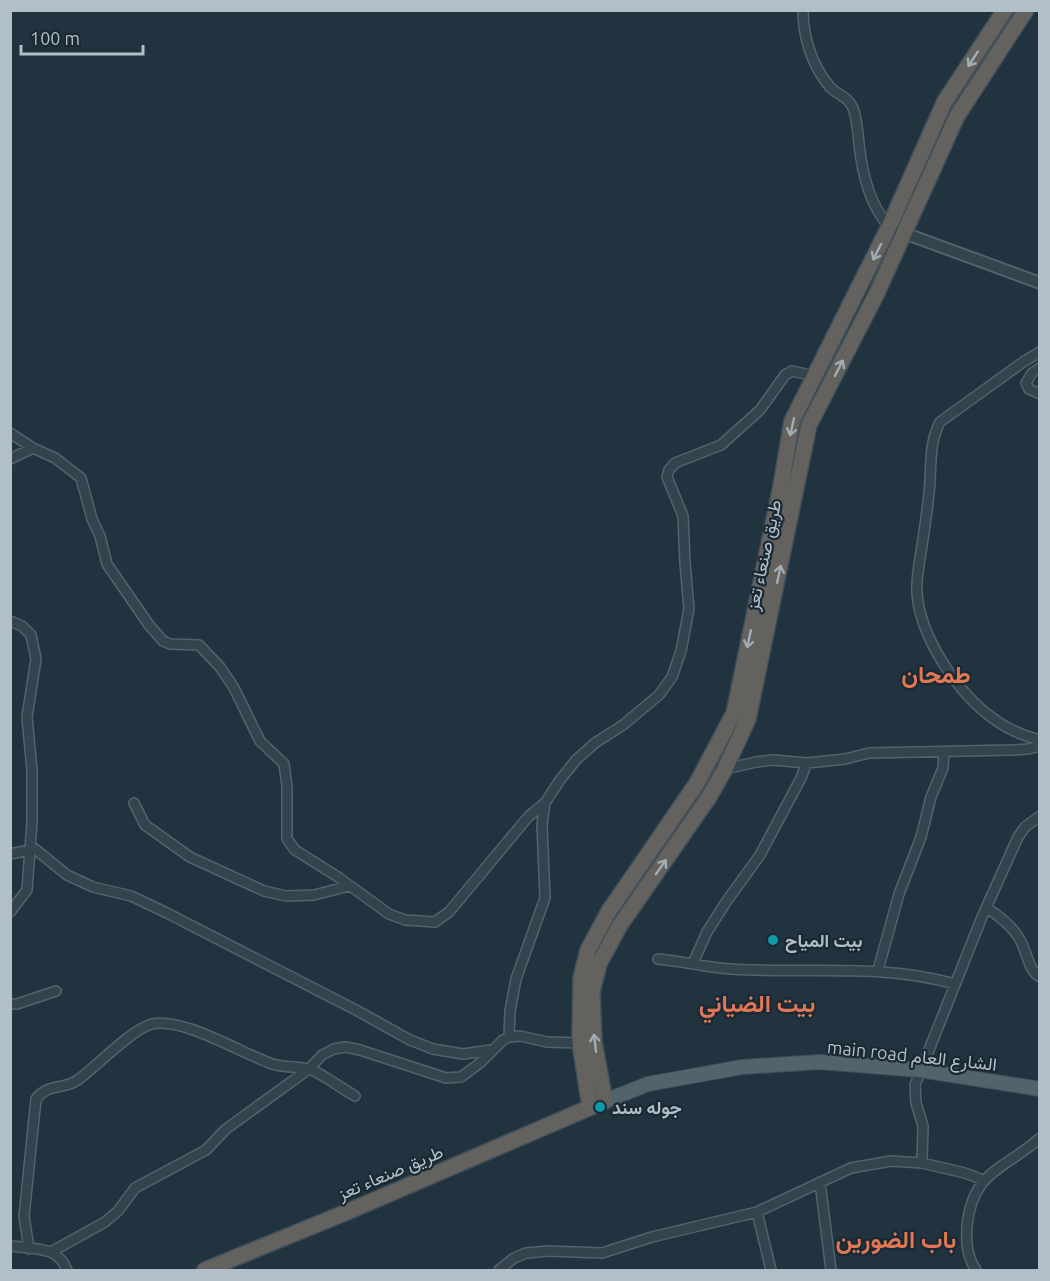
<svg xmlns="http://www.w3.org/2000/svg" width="1050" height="1281" font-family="Ubuntu,Vazirmatn,sans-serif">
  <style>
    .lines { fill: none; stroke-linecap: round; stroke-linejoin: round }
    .minor-casing { stroke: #53626c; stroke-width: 12 }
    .tertiary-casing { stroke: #53626c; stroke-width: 14 }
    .primary-casing { stroke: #41505a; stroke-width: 16 }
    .trunk-casing { stroke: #404f59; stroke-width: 18 }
    .minor { stroke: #34444e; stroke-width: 9 }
    .tertiary { stroke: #34444e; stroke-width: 10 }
    .primary { stroke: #52636e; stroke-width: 14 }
    .trunk { stroke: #64625f; stroke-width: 15 }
    .oneway { stroke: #a1acb5 }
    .culture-dot { fill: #0f9aa8; stroke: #1a2933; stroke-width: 2 }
    .labels { text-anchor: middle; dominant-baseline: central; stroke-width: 4.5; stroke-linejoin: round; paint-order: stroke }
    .street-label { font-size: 18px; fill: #b0bfca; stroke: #1a2933 }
    .poi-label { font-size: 18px; font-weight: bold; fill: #b0bfca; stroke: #1a2933; text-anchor: start }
    .district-label { font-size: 24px; font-weight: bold; fill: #e07855; stroke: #1a2933 }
  </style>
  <rect width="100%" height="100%" fill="#20333e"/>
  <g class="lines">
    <defs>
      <path id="minor" d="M803,10c0,27 9,56 27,77 7,8 18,9 23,21 4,11 5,25 6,36 3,28 10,60 29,81 3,4 11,6 16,8
        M1040,352l-17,10 -83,60c-12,23 -8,46 -11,71 -2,20 -5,40 -8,59 -2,14 -5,27 -4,41 3,44 41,101 77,126 13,10 30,17 46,21
        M1040,368l-8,5 -6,10 3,6 11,5
        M10,433l23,15 22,10 26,20 11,41 8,17 7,28 42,61 14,16 7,3 29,1 21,22 14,21 26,53 24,23 3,22v53l8,11 43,27 51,37 16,6 30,2 14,-10 79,-95 17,-14
        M10,459l23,-11
        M10,621l12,5 9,9 5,24 -9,58 5,53v52l-5,68 -17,22
        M725,769l31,-7 17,-2 34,3 38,-4 24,-6 144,-3 16,-1 11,-3
        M134,803l11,22 45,32 74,34 22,5 28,-1 35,-9
        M10,854l25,-5 32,26 26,12 38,9 34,16 191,98 54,30 23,9 30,5 28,-4
        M987,908c12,8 25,18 32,30 8,12 9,33 21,39
        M658,959c25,2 49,9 73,10 75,5 151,-6 224,15
        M693,963l14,-31 19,-30 34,-47 41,-77 6,-15
        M878,970l21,-76 22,-57 10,-40 12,-29 1,-16
        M10,1004h7l39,-13
        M509,1037l1,-26 6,-32 29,-81 -3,-73 3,-22 15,-23 16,-20 19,-17 28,-18 36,-30 13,-18 9,-26 8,-42 -4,-46 -2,-47 -16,-39 2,-7 6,-7 46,-18 39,-35 25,-35 7,-4 23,5
        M922,1163l1,-37 -7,-23 -1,-18 67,-168 36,-80 7,-10 15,-11
        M820,1182l11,88
        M757,1212l14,58
        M10,1246c24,3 48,0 57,24
        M29,1249l-5,-33 12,-117c13,-17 28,-8 43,-20 18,-13 53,-50 73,-55 31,-7 89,29 120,40 13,4 30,2 40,6 15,7 29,18 43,26
        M51,1252l54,-30 13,-11 17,-23 71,-38 20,-21 83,-60 13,-14 12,-6 11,-2 15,3 86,28 15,-1 19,-14 23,-23 6,-3 11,-1 27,6 33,1
        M499,1270l15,-12 12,-5 23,-2 53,2 50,-16 105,-25 94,-44 40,-7 31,2 43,10 18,7
        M976,1270c-9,-14 -10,-26 -9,-44 6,-56 37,-56 73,-88"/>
      <path id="tertiary" d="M904,233l136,50"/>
      <path id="primary" d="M605,1101l43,-17 94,-17 78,-5 100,8 120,19"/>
      <path id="trunk" d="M590,1107l-10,-64 1,-65 7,-28 21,-39 88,-128 37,-70 47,-227 11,-65 97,-194 56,-126 60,-91
        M205,1270l142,-58 258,-111 -11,-59 -2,-50 7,-28 21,-39 89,-128 16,-28 23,-50 61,-294 67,-130 81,-179 69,-106"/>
    </defs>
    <!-- minor casing -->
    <use href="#minor" class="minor-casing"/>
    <!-- tertiary casing -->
    <use href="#tertiary" class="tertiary-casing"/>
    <!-- primary casing -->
    <use href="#primary" class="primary-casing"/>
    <!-- trunk casing -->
    <use href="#trunk" class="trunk-casing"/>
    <!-- minor -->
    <use href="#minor" class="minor"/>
    <!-- tertiary -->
    <use href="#tertiary" class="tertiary"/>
    <!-- primary -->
    <use href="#primary" class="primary"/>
    <!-- trunk -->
    <use href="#trunk" class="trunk"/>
  </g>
  <!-- one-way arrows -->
  <defs><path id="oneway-shaft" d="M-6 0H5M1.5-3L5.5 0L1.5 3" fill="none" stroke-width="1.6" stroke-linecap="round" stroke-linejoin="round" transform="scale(1.5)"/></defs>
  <g class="oneway">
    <use href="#oneway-shaft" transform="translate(973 59) rotate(123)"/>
    <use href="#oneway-shaft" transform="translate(877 252) rotate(116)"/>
    <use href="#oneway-shaft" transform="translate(839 368) rotate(-63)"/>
    <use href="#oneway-shaft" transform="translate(792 427) rotate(103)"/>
    <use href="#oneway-shaft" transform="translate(779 574) rotate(-78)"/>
    <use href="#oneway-shaft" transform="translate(749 639) rotate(102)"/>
    <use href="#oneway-shaft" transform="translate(661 867) rotate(-55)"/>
    <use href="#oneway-shaft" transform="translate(595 1043) rotate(-97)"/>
  </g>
  <!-- markers -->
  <g class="culture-dot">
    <circle cx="773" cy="940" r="6"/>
    <circle cx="600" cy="1107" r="6"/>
  </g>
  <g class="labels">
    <!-- street labels -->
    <g class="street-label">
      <text transform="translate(763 555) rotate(-78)">طريق صنعاء تعز</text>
      <text transform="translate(912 1055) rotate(6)">main road الشارع العام</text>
      <text transform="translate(390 1172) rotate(-23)">طريق صنعاء تعز</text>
    </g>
    <!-- poi labels -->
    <g class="poi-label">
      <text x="785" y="940">بيت المياح</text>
      <text x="612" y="1107">جوله سند</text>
    </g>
    <!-- district labels -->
    <g class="district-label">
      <text x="936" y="674">طمحان</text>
      <text x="757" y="1003">بيت الضياني</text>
      <text x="896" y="1239">باب الضورين</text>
    </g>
  </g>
  <!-- border -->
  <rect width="1050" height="1281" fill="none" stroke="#b0bfca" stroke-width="24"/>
  <!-- scale -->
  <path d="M21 45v9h122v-9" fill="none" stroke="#b0bfca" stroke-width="3"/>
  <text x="30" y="45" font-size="18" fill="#b0bfca" stroke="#1a2933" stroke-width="4.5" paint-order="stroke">100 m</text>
</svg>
